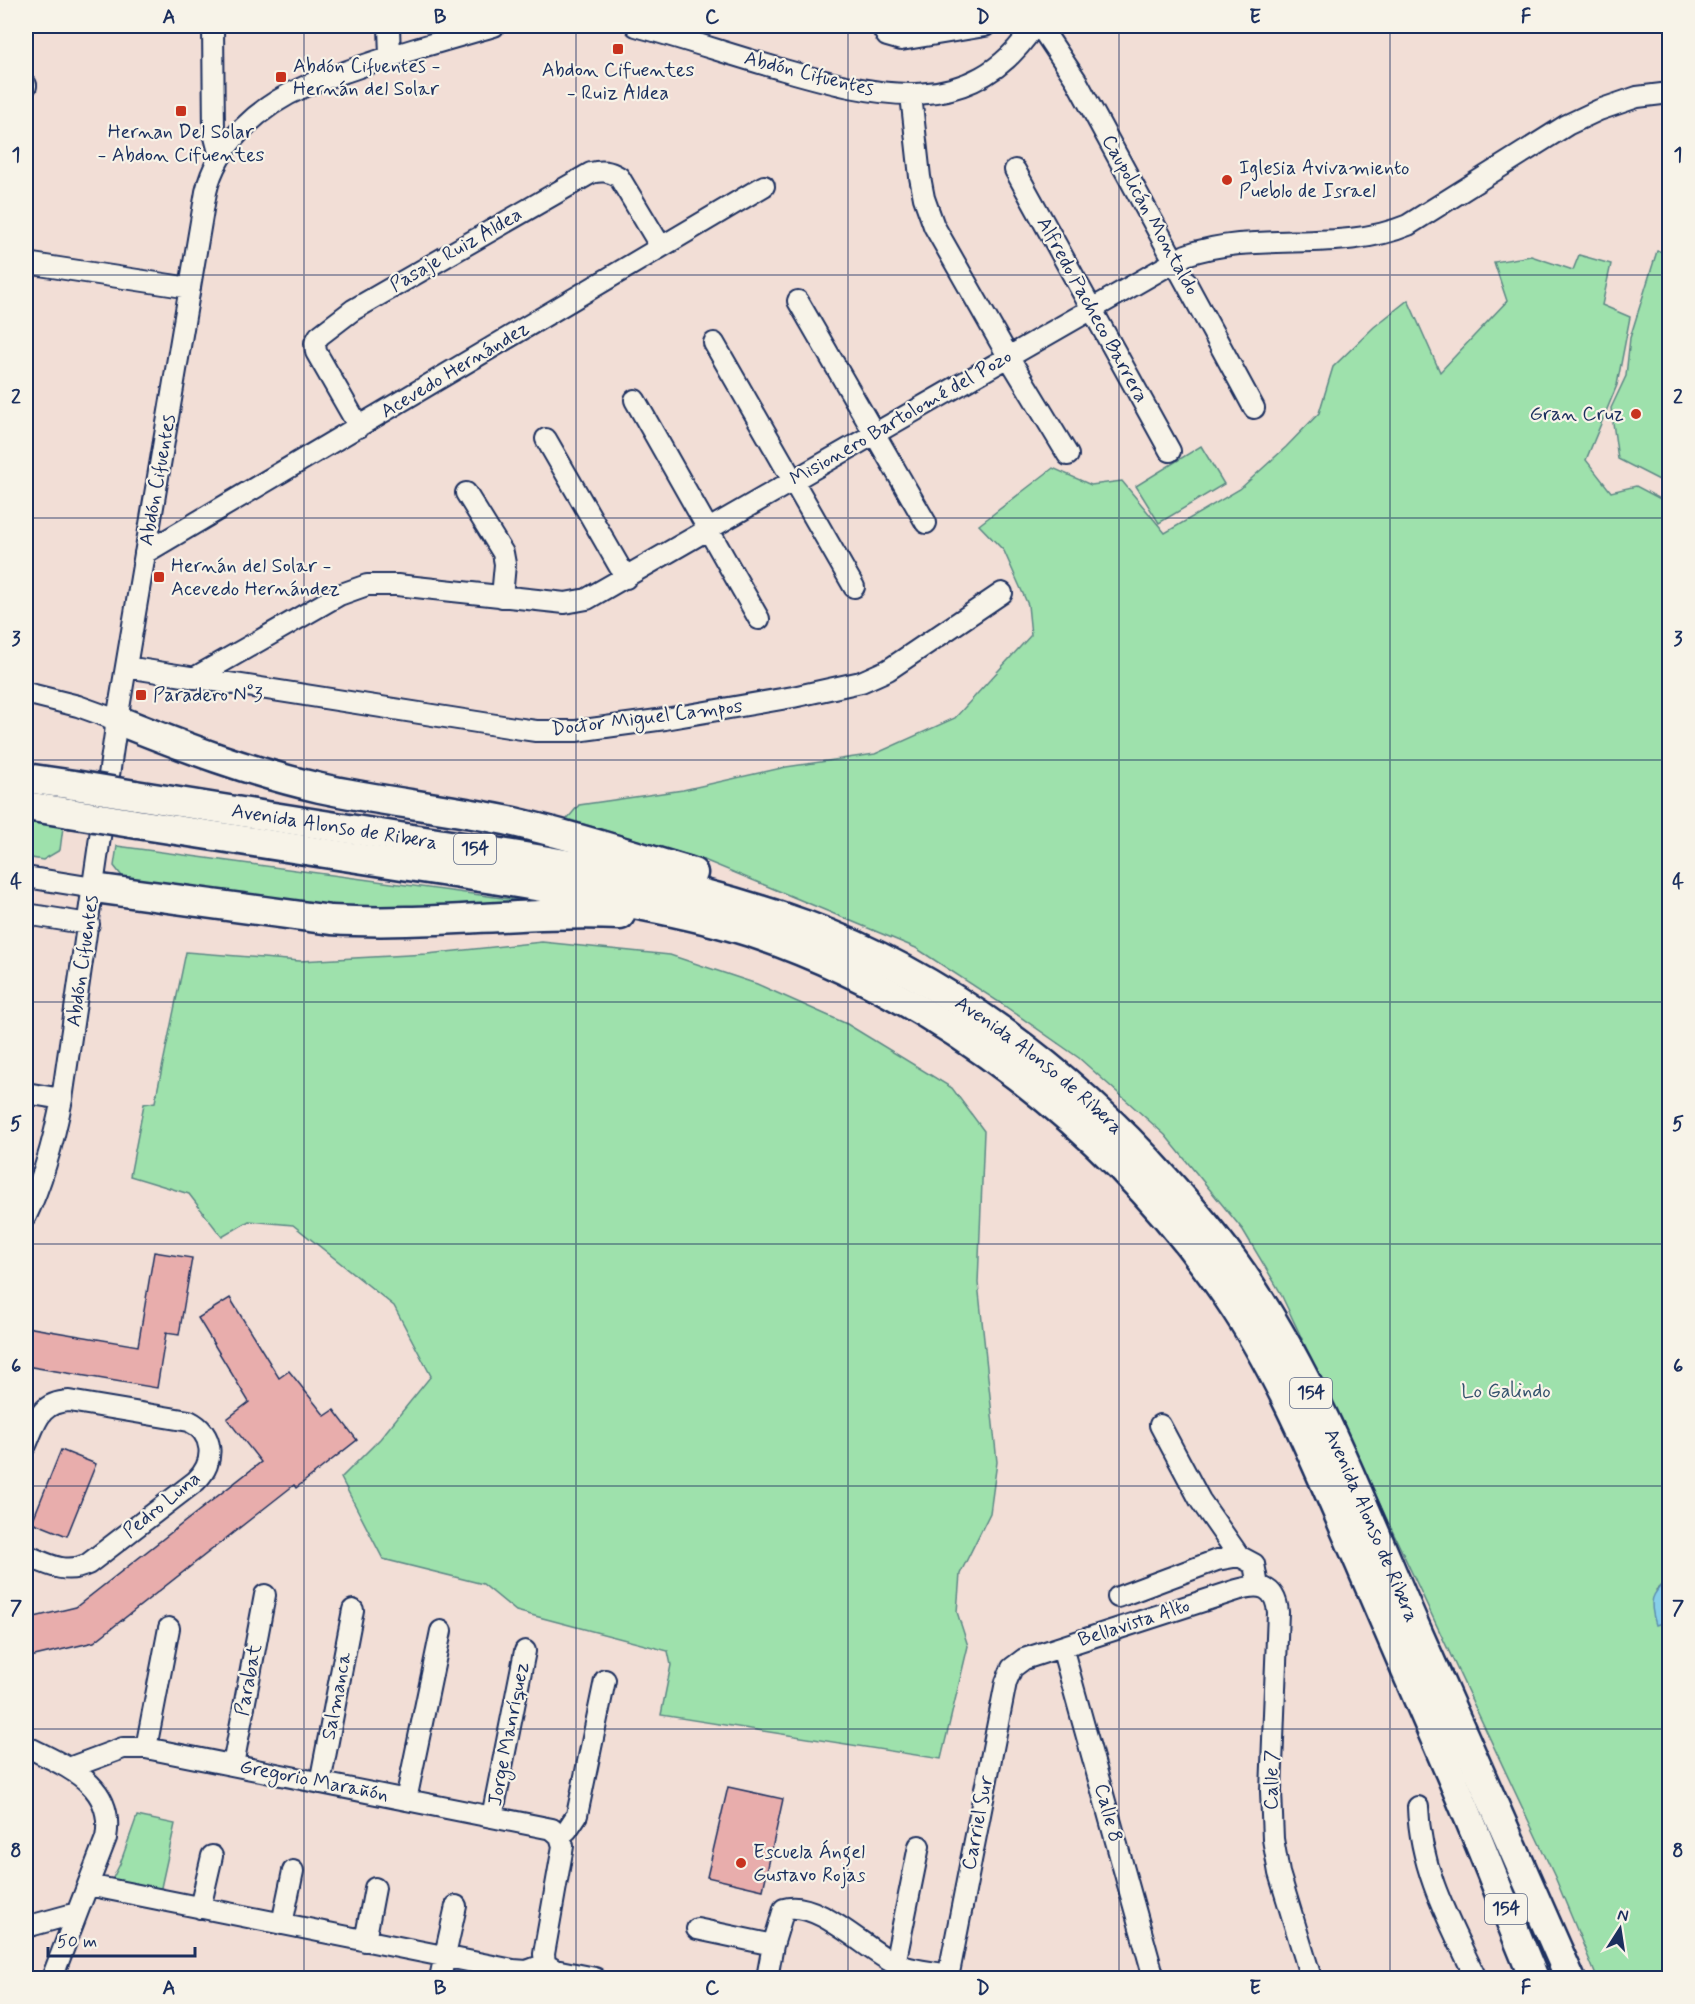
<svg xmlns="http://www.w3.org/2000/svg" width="1695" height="2004" font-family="Mynerve,sans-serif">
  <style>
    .green { fill: #9ee1ac; stroke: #5c8885; stroke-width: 1.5 }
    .water { fill: #87cfe8; stroke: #5c8fb1; stroke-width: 1.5 }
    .building { fill: #e8adac; stroke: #1b2f5e; stroke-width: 1.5 }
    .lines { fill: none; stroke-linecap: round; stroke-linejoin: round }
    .minor-casing { stroke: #1b2f5e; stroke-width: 24 }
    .highway-casing { stroke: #1b2f5e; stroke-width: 33 }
    .minor { stroke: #f7f3e8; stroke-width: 20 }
    .highway { stroke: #f7f3e8; stroke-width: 28 }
    .highway-bridge-casing { stroke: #1b2f5e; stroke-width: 33; stroke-linecap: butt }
    .highway-bridge { stroke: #f7f3e8; stroke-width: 28 }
    .grid { fill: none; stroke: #1b2f5e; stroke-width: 1.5; stroke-opacity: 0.55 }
    .poi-dot { fill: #c8321e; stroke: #f7f3e8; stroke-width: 2 }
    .labels { text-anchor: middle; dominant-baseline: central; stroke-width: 4.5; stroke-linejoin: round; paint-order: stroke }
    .shield { fill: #f7f3e8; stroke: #5d6a87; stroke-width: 1.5 }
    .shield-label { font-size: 18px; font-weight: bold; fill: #1b2f5e }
    .poi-label { font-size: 20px; fill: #1b2f5e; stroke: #f7f3e8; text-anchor: start }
    .street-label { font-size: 20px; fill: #1b2f5e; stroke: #f7f3e8 }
    .park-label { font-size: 20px; fill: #35536e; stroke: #f7f3e8 }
    .neatline { fill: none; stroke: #1b2f5e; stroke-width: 2 }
    .grid-label { font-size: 20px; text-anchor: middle; font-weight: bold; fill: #1b2f5e }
  </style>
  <rect width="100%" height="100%" fill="#f2ded6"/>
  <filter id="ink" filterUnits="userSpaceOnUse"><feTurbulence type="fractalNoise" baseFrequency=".0167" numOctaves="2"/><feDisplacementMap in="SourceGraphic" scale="12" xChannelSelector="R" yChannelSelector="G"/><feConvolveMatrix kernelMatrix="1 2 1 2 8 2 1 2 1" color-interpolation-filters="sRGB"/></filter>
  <g filter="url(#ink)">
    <!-- green -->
    <path class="green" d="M1657,251l12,1v233l-51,-26 -7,-51 15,-32 4,-38z
      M1579,255l32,9 -9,41 28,12 -13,68 -31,75 25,32 25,-6 34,18v997l-5,9 4,10 1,57 -14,13 9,32 4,1v355h-72l-42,-101 -276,-587 -36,-60 -78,-95 -86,-77 -80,-56 -83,-54 -212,-88 -137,-41 12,-14 104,-15 103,-23 89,-13 80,-36 76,-83 -3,-30 -24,-54 -25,-26 74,-57 38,17 31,-4 43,52 75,-44 46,-42 33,-34 14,-46 41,-40 34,-27 32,72 67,-71 -13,-39 37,-6 42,14z
      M1201,446l23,38 -65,39 -23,-37z
      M26,821l37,6 -3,23 -17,10 -17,-3z
      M117,846l408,55 -131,14 -269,-35 -11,-14z
      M542,942l128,13 87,29 90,40 105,64 32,43 -6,152 19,179 -7,51 -30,61 -3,38 11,34 -27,113 -280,-44 10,-50 -3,-14 -152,-40 -33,-27 -100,-25 -42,-81 39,-39 51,-63 -37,-70 -101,-81 -44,-4 -27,16 -33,-43 -59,-18 14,-72 11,-2 31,-150 114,9 127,-7z
      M137,1816l38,8 -15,68 -49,-10 9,-18z"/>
    <!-- water -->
    <path class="water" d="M1669,1577v46l-4,-1 -9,3c-8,-25 -5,-30 13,-48z"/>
    <!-- building -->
    <path class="building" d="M154,1252l38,6 -13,77 -13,-2 -9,55 -131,-22v-39l112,19z
      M230,1298l49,80 10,-7 36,45 9,-6 23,30 -61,48 -2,-3 -200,157 -68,16v-39l50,-12 185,-145 -34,-43 22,-17 -51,-84z
      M61,1450l35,14 -29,72 -35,-14z
      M728,1787l55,12 -20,91 -56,-13z"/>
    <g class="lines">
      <defs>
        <path id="minor" d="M213,26l1,107 6,23
          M389,26l1,31
          M636,26c49,13 98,30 148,44 92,26 187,52 250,-44
          M881,26l6,10 14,4 84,-14
          M1040,26l36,54 178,328
          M26,86v-1
          M911,95l9,82 4,21 10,28 74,130 60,99
          M1015,170l155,281
          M26,263l164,25
          M798,301l128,222
          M714,343l140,244
          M635,400l124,219
          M359,427l-43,-75 -1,-9 4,-7 34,-26 238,-137c11,-3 18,-2 28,4l42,70
          M546,439l80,139
          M466,493l37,60 2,11 -3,33
          M145,553l619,-367
          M126,667l389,61 21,3h40l89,-12 128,-22 68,-15 27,-12 114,-77
          M194,678l145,-83 28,-10h30l168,18 22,-4 599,-344c71,-25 153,-1 222,-30l159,-100 32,-15 38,-13 33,-4
          M26,693l52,13 39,14
          M26,877l68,11
          M26,914l63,10
          M26,1093l36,6
          M26,1216c18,-37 28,-77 36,-117l55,-379 89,-528c11,-49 55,-87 100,-106 18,-8 37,-13 56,-20 43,-15 88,-27 132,-40
          M1160,1425l40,75 39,56
          M26,1445c10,-23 14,-43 43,-44l120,20c25,12 27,41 7,60l-108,83c-23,11 -41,0 -62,-9
          M1118,1597l99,-37 22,-4 15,8 4,22
          M1062,1647l92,331
          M26,1746c38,20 90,37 80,92l-54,140
          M146,1748l23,-120
          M233,1765l32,-170
          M69,1768l54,-20h23l406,81 8,7 3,10 -19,108 1,10
          M320,1783l33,-173
          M406,1800l35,-169
          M1418,1807c2,63 32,116 58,171
          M492,1817l33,-166
          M560,1836l7,-6 10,-15 28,-135
          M88,1885l425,85 14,1 18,-7
          M200,1908l12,-52
          M282,1924l11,-53
          M26,1927l51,-14
          M697,1929l76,16 -6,33
          M365,1941l10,-53
          M773,1945l11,-36c33,-10 81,40 110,54 14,7 39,9 55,12
          M545,1964l10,6 40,8
          M895,1964l24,-118
          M440,1978l16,-72
          M948,1978l58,-296 6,-14 12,-9 213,-69c22,-7 38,-5 41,22l-7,179 2,48 6,34 32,105"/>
        <g id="highway">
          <path d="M117,720c67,27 133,52 203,68 64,14 130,20 194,34 60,14 120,33 179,51"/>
          <path d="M26,778l48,7"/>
          <path id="s1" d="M135,795c101,16 201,32 302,48 124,19 249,39 368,82 138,50 265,147 362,256 30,33 59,67 83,104 69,104 114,224 164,339 52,118 105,236 156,354"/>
          <path d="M26,806l44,7"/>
          <path d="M131,823c112,17 224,34 336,52 59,9 118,19 177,31 36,7 72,15 106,26 189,63 365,200 477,364 55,80 94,179 133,268 39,92 80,183 118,276 19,46 37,93 56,138"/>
          <path d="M94,888l237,32c96,6 192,-9 289,-5"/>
        </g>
      </defs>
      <!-- minor casing -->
      <use href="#minor" class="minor-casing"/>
      <!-- highway casing -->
      <use href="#highway" class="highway-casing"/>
      <!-- minor -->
      <use href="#minor" class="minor"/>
      <!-- highway -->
      <use href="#highway" class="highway"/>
      <defs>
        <path id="highway-bridge" d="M74,785l61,10
          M70,813l61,10"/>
      </defs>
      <!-- highway-bridge casing -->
      <use href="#highway-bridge" class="highway-bridge-casing"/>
      <!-- highway-bridge -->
      <use href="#highway-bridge" class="highway-bridge"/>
    </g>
  </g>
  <!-- grid -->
  <path class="grid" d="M304,26v1952M576,26v1952M848,26v1952M1119,26v1952M1390,26v1952M26,275h1644M26,518h1644M26,760h1644M26,1002h1644M26,1244h1644M26,1486h1644M26,1729h1644"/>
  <!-- markers -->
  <g class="poi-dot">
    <rect x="612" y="43" width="12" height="12" rx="3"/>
    <rect x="275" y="71" width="12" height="12" rx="3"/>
    <rect x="175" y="105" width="12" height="12" rx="3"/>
    <circle cx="1227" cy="180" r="6"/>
    <circle cx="1636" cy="414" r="6"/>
    <rect x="153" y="571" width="12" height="12" rx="3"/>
    <rect x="135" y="689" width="12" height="12" rx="3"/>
    <circle cx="741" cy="1863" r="6"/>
  </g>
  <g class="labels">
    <!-- shield labels -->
    <g class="shield">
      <rect x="454" y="834" width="42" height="30" rx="4.5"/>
      <rect x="1290" y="1378" width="42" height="30" rx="4.5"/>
      <rect x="1485" y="1894" width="42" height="30" rx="4.5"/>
    </g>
    <g class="shield-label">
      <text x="475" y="849">154</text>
      <text x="1311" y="1393">154</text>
      <text x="1506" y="1909">154</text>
    </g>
    <!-- poi labels -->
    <g class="poi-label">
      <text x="293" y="66">Abdón Cifuentes -<tspan x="293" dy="23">Hernán del Solar</tspan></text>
      <text x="618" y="70" text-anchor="middle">Abdon Cifuentes<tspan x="618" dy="23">- Ruiz Aldea</tspan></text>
      <text x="181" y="132" text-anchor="middle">Hernan Del Solar<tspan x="181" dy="23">- Abdon Cifuentes</tspan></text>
      <text x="1239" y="168">Iglesia Avivamiento<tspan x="1239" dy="23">Pueblo de Israel</tspan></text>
      <text x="1624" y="414" text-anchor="end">Gran Cruz</text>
      <text x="171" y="566">Hernán del Solar -<tspan x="171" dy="23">Acevedo Hernández</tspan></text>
      <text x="153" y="695">Paradero N°3</text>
      <text x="753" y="1852">Escuela Ángel<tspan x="753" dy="23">Gustavo Rojas</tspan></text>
    </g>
    <!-- street labels -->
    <g class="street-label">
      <text transform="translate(809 74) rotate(14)">Abdón Cifuentes</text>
      <text transform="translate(1150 215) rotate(61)">Caupolicán Montaldo</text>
      <text transform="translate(456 250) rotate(-30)">Pasaje Ruiz Aldea</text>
      <text transform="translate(1092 310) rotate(61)">Alfredo Pacheco Barrera</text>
      <text transform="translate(455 370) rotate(-31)">Acevedo Hernández</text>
      <text transform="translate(901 418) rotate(-30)">Misionero Bartolomé del Pozo</text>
      <text transform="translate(158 480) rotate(-80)">Abdón Cifuentes</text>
      <text transform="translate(647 718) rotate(-7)">Doctor Miguel Campos</text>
      <text stroke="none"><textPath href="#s1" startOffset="202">Avenida Alonso de Ribera</textPath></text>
      <text transform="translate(83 961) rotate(-82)">Abdón Cifuentes</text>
      <text stroke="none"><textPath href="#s1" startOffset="958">Avenida Alonso de Ribera</textPath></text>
      <text transform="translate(162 1505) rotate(-39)">Pedro Luna</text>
      <text stroke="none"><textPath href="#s1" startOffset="1534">Avenida Alonso de Ribera</textPath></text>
      <text transform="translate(1134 1623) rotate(-18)">Bellavista Alto</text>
      <text transform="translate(249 1680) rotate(-79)">Parabat</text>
      <text transform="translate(337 1696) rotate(-79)">Salmanca</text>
      <text transform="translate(509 1734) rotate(-79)">Jorge Manríquez</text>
      <text transform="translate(1272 1780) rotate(-89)">Calle 7</text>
      <text transform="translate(314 1781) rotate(11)">Gregorio Marañón</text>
      <text transform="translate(1108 1813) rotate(75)">Calle 8</text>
      <text transform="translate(978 1823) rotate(-79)">Carriel Sur</text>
    </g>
    <!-- park labels -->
    <g class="park-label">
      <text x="1506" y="1391">Lo Galindo</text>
    </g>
  </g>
  <!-- margin -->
  <rect width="1695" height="2004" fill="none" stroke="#f7f3e8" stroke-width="66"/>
  <!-- north arrow -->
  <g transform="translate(1620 1929) rotate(12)" stroke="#f7f3e8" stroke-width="4.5" paint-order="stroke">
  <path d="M0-4.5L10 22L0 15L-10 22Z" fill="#1b2f5e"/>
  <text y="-9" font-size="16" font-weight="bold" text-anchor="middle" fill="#1b2f5e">N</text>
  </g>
  <!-- scale -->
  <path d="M48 1947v9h147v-9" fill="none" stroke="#1b2f5e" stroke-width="3"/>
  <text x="57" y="1947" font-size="18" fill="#1b2f5e" stroke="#f7f3e8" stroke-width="4.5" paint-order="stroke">50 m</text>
  <rect x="33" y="33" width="1629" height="1938" class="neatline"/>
  <g class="grid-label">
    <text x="169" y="23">A</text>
    <text x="440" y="23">B</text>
    <text x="712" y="23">C</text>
    <text x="983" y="23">D</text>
    <text x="1255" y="23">E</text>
    <text x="1526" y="23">F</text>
    <text x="16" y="161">1</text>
    <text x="1678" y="161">1</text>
    <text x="16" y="403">2</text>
    <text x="1678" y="403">2</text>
    <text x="16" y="645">3</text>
    <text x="1678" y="645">3</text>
    <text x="16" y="888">4</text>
    <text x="1678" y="888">4</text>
    <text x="16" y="1130">5</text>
    <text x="1678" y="1130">5</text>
    <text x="16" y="1372">6</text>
    <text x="1678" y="1372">6</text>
    <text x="16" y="1614">7</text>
    <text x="1678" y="1614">7</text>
    <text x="16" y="1857">8</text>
    <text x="1678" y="1857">8</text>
    <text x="169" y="1994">A</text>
    <text x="440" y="1994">B</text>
    <text x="712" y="1994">C</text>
    <text x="983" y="1994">D</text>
    <text x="1255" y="1994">E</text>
    <text x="1526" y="1994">F</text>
  </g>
</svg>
